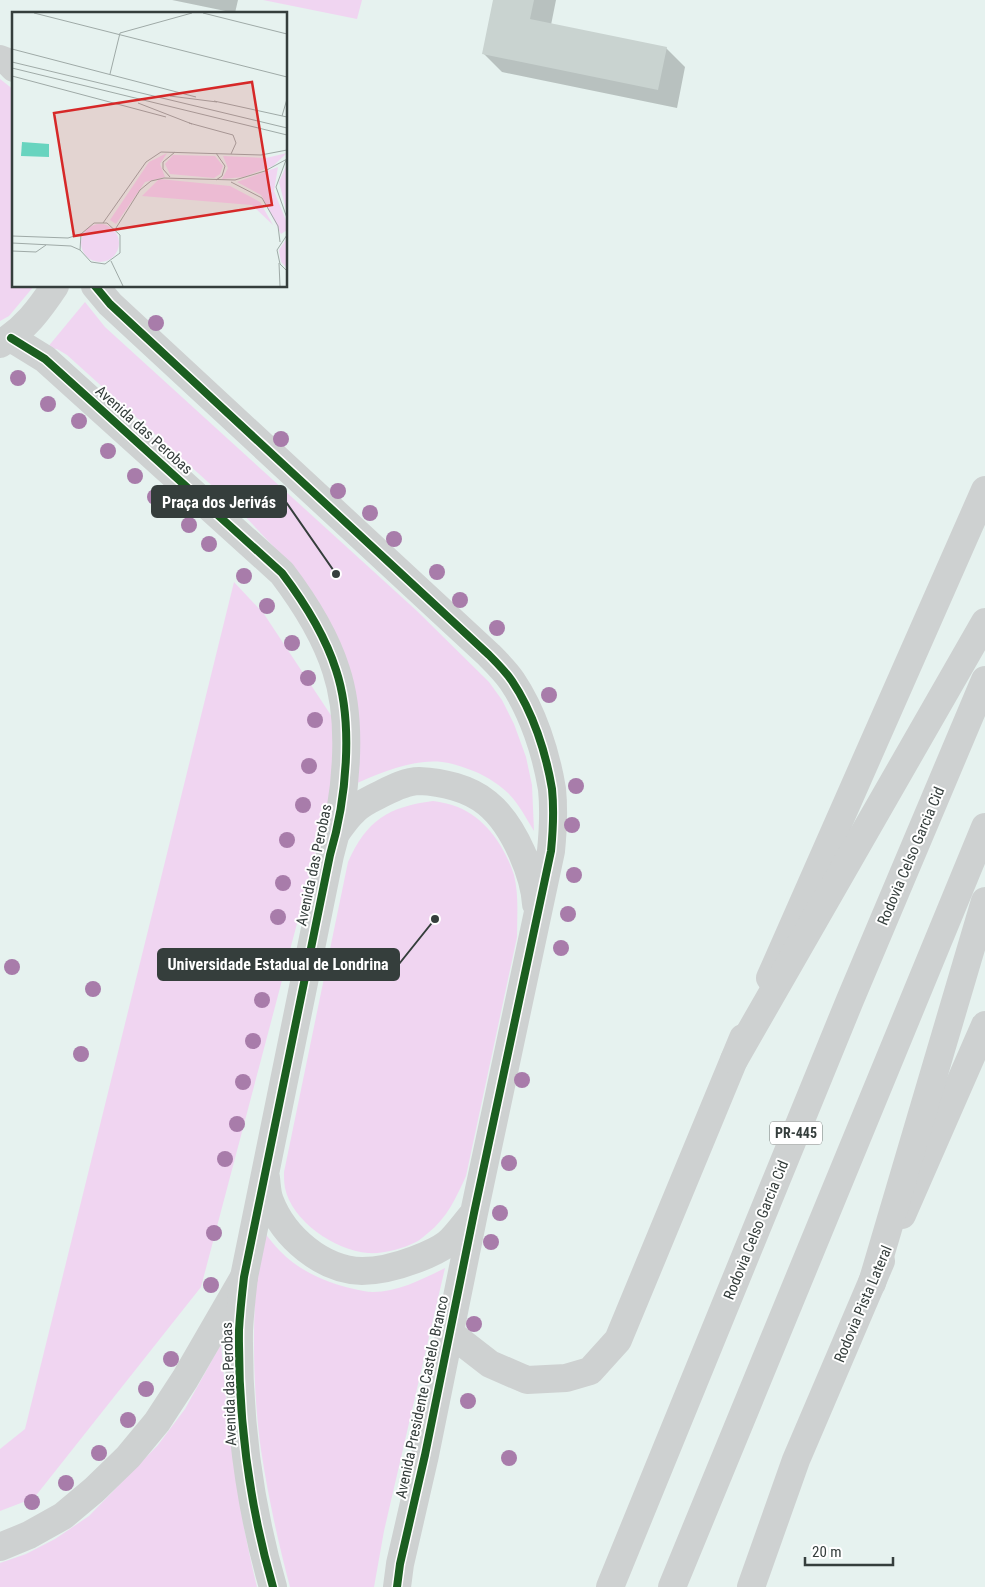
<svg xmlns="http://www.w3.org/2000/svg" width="985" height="1587" font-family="'Roboto Condensed',sans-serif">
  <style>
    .green { fill: #f0d5f1 }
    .shadow { fill: #0003 }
    .building { fill: #c9d3d0 }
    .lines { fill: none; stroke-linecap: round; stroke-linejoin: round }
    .street { stroke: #ced1d1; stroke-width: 28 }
    .secondary { stroke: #ced1d1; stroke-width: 28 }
    .highway { stroke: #ced1d1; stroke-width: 28 }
    .cycleway-casing { stroke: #fff; stroke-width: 11 }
    .cycleway { stroke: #1b5e20; stroke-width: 8 }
    .tree { fill: #a87caa }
    .labels { text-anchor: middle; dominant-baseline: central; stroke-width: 4; stroke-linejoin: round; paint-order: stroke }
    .shield { fill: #fff; stroke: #727876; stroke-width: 1 }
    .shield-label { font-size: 14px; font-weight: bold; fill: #353e3c }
    .street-label { font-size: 15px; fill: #353e3c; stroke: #fff }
    .inset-road { fill: none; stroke: #9faaa7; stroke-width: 1 }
    .view { fill: #d62828; fill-opacity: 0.15; stroke: #d62828; stroke-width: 2.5 }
    .inset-edge { fill: none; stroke: #353e3c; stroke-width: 2.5 }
    .leader { fill: none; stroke: #353e3c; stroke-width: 2 }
    .callout-dot { fill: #353e3c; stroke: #fff; stroke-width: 2 }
    .callout { fill: #353e3c; stroke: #353e3c; stroke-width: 2 }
    .callout-label { font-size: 16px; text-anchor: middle; font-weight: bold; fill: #fff }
  </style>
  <rect width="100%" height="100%" fill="#e6f2ef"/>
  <!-- green -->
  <path class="green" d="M263,0h99l-5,19z
    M0,79l14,11v196h20l-25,30 -9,5z
    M85,302l20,25 312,284 72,71 13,18 12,24 12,33 6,28 2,46c-8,-13 -15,-27 -26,-38 -12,-11 -25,-19 -40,-24 -8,-3 -17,-6 -26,-7 -31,-3 -62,11 -89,23l4,-31 -68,-191 -50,-53 -172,-155 -10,-6 -10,-1z
    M234,582l30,32 82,124 -145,549 -167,211 -34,13v-62l25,-20z
    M433,801c7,1 13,2 19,4 31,9 53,41 62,70 5,20 3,42 3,62l-51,239c-10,22 -19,42 -38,57 -4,3 -8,7 -12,9 -14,7 -33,12 -48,11 -34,-3 -76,-32 -83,-65 -1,-5 -1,-11 -1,-16l64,-310c19,-42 40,-55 85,-61z
    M263,1231c5,6 11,14 17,20 19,20 47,32 74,38 6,1 13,3 19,3 25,0 50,-13 72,-24l-61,263 -10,56h-84c-12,-45 -22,-91 -29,-137 -7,-51 -9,-112 -5,-163 2,-19 4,-38 7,-56z
    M221,1344c7,82 16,163 36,243h-257v-24l26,-9 29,-15 34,-23 69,-71 27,-36z"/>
  <!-- shadow -->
  <path class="shadow" d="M172,0h66l-3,13z
    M494,0h62l-5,25 115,23 19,19 -8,41 -175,-36 -19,-19z"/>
  <!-- building -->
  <path class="building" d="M493,0h41l-4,19 137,28 -9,43 -176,-36z"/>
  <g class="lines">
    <!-- street -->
    <path class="street" d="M0,1547l29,-12 34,-19 31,-26 34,-33 29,-35 28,-43 59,-102"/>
    <!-- secondary -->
    <path class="secondary" d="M0,59l8,3 6,6
      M95,286l15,18 379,351c8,8 17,17 23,26 21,31 34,72 40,108 2,20 1,42 -1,62l-77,362 -49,242 -25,109 -3,23
      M11,338l34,21 237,214c22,29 43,62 54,97 18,54 10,131 -6,185l-86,422c-2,17 -4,35 -5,53 -1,86 10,174 34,257
      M0,344c25,-15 39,-34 55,-58
      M337,832c5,-7 10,-15 17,-21 7,-8 19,-13 29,-18 10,-5 24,-12 36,-12 23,1 50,7 68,22 15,12 27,32 35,50 7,16 13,33 14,51
      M770,978l215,-488
      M266,1178c1,8 1,16 4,23 14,36 52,69 92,70 18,0 36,-5 52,-11 11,-4 25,-10 34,-17 9,-8 17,-20 25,-29
      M902,1215l83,-190
      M450,1333l40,31 37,16 39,-2 24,-7 28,-31 125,-302
      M751,1587l45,-127 85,-199"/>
    <!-- highway -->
    <path class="highway" d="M734,1060l251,-438
      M872,1283l113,-382
      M610,1587l240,-587 135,-320
      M672,1587l313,-760"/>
    <defs>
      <path id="cycleway" d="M95,286l15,18 379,351c8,8 17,17 23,26 21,31 34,72 40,108 2,20 1,42 -1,62l-77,362 -49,242 -25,109 -3,23
        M11,338l34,21 237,214c22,29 43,62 54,97 18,54 10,131 -6,185l-86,422c-2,17 -4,35 -5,53 -1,86 10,174 34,257"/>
    </defs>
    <!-- cycleway casing -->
    <use href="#cycleway" class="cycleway-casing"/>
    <!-- cycleway -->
    <use href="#cycleway" class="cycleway"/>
  </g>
  <!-- trees -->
  <g class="tree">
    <circle cx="156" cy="323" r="8"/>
    <circle cx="18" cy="378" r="8"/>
    <circle cx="48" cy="404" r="8"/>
    <circle cx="79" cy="421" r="8"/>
    <circle cx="281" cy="439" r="8"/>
    <circle cx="108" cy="451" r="8"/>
    <circle cx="135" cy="476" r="8"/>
    <circle cx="338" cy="491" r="8"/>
    <circle cx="155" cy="497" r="8"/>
    <circle cx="370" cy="513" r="8"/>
    <circle cx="189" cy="525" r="8"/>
    <circle cx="394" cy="539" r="8"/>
    <circle cx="209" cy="544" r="8"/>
    <circle cx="437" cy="572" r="8"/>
    <circle cx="244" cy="576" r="8"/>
    <circle cx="460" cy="600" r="8"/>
    <circle cx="267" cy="606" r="8"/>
    <circle cx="497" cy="628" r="8"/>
    <circle cx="292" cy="643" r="8"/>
    <circle cx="308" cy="678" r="8"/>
    <circle cx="549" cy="695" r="8"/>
    <circle cx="315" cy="720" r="8"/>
    <circle cx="309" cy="766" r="8"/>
    <circle cx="576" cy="786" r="8"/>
    <circle cx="303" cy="805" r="8"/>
    <circle cx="572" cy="825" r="8"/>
    <circle cx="287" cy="840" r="8"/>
    <circle cx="574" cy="875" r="8"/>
    <circle cx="283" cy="883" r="8"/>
    <circle cx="568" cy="914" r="8"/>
    <circle cx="278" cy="917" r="8"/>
    <circle cx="561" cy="948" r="8"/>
    <circle cx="12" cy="967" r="8"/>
    <circle cx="93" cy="989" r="8"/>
    <circle cx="262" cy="1000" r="8"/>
    <circle cx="253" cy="1041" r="8"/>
    <circle cx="81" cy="1054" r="8"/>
    <circle cx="522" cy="1080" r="8"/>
    <circle cx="243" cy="1082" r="8"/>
    <circle cx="237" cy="1124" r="8"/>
    <circle cx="225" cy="1159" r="8"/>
    <circle cx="509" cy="1163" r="8"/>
    <circle cx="500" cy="1213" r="8"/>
    <circle cx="214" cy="1233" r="8"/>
    <circle cx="491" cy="1242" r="8"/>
    <circle cx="211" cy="1285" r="8"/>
    <circle cx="474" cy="1324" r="8"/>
    <circle cx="171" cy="1359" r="8"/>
    <circle cx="146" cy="1389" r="8"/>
    <circle cx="468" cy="1401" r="8"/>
    <circle cx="128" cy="1420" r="8"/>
    <circle cx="99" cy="1453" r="8"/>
    <circle cx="509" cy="1458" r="8"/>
    <circle cx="66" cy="1483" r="8"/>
    <circle cx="32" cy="1502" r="8"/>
  </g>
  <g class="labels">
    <!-- shield labels -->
    <rect class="shield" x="770" y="1121.5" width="52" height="23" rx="4"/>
    <g class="shield-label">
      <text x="796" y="1133">PR-445</text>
    </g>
    <!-- street labels -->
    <g class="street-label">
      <text transform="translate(144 430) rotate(42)">Avenida das Perobas</text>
      <text transform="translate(911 856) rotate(-67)">Rodovia Celso Garcia Cid</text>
      <text transform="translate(314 865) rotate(-78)">Avenida das Perobas</text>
      <text transform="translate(756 1230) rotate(-68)">Rodovia Celso Garcia Cid</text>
      <text transform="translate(863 1304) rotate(-67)">Rodovia Pista Lateral</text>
      <text transform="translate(229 1384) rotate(-92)">Avenida das Perobas</text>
      <text transform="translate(422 1397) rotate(-78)">Avenida Presidente Castelo Branco</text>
    </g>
  </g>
  <!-- overview -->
  <g transform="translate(12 12)">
    <rect width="275" height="275" fill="#e6f2ef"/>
    <path d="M155,141l-7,11 5,13 -20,5 -29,42 -6,-4 39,-58zM275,141l-14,13 -30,11 -21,2 6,-11 -5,-12 43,2zM161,143l42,1 8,10 -3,8 -6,4 -44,-4 -5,-10zM275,152v50l-8,-32zM266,155l-4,24 13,32v7l-6,4 -20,-39 -24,-13zM147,167l71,7 30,16 13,23 -21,-20 -110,-9zM69 231a19 19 0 1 1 38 0a19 19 0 1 1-38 0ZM275,226v30l-6,-6 -2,-12z" fill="#f0d5f1"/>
    <path d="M10,130l27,2v13l-28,-1z" fill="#68d4bf"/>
    <path class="inset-road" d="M22,1l253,64M191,1l84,21M0,37l184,48M0,50l275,66M0,56l275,67M98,62l10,-41 72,-20M0,64l154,41M158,84l47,6M202,89l73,16M126,91l54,21M270,104l5,-17M177,111l44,12 3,8 -5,11M274,148l-10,27 11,31M158,165l-7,-8v-7l12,-10M204,168l6,-4 3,-10 -9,-13M219,170l31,16 16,28 2,16M91,211l43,-61 15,-10 100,3 26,-5M104,216l24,-38 11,-9 13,-3 71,2 30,-9 22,-12M275,223l-10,15 3,14 7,7M0,224l56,2 13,-4M0,231l59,3 9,4 11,12 14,2 15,-11v-18l-13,-12h-13l-13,11 -1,16M0,239l24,1 10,-7M99,249l12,25M267,251l1,23"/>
    <path class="view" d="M240,70l20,123 -198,31 -20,-123z"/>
    <rect width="275" height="275" class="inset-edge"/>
  </g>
  <!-- callouts -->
  <path class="leader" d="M336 574L286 502M435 919L399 964"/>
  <g class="callout-dot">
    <circle cx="336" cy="574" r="5"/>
    <circle cx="435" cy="919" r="5"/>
  </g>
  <g class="callout">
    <rect x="152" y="486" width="134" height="31" rx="5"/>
    <rect x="158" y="949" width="241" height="31" rx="5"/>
  </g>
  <g class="callout-label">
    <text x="219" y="508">Praça dos Jerivás</text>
    <text x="278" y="970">Universidade Estadual de Londrina</text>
  </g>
  <!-- scale -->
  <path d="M805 1557v8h88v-8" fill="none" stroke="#353e3c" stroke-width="2.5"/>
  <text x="812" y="1557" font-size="15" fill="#353e3c" stroke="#ffffff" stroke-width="4" paint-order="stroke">20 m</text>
</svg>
